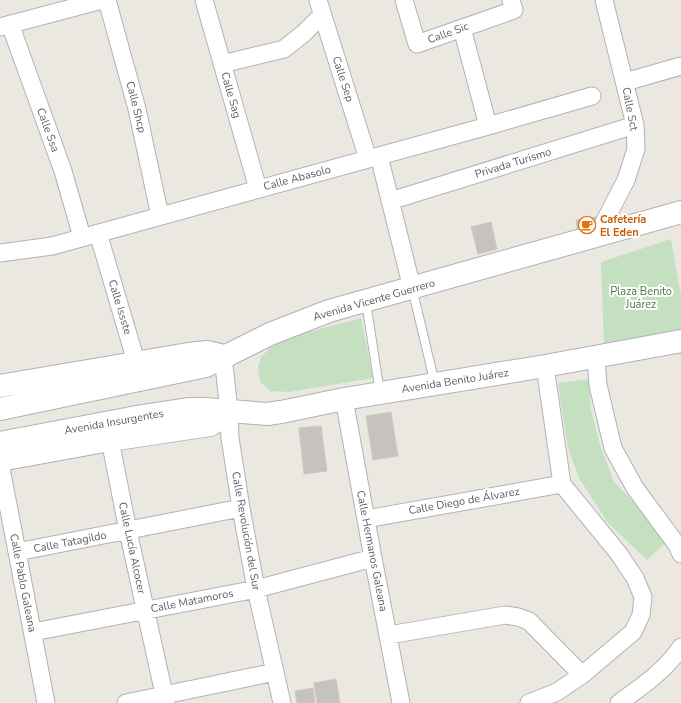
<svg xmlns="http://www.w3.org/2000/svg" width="681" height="703" font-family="'Nunito Sans',sans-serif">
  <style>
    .green { fill: #c5e0c1 }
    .building { fill: #c6c3be; stroke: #cfc9c1 }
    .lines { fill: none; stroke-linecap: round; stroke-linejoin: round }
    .lane-casing { stroke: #afb3b6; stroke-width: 10 }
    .street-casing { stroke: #afb3b6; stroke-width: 19 }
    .secondary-casing { stroke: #aeb2b5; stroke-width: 24 }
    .lane { stroke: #fff; stroke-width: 8 }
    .street { stroke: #fff; stroke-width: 17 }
    .secondary { stroke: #fff; stroke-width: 22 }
    .labels { text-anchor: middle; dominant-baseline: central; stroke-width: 4; stroke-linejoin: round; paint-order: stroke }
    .street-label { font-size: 11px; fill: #5a5e61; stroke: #fff }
    .food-label { font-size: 11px; font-weight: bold; fill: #c56008; stroke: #fff; text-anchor: start }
    .park-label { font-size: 11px; fill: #437c3e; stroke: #fff }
  </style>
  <rect width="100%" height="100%" fill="#ebe8e2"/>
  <!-- green -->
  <path class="green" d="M671,239l10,57v33l-77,18 -3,-85z
    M361,318l12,60 -84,14 -19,-1 -10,-10 -2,-13 3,-11 10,-10 26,-12z
    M589,379l2,31 9,35 14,37 15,15 18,21 18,25 -18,17 -39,-37 -29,-45 -11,-30 -10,-65z"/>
  <!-- building -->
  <path class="building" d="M596,217l2,13 -20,3 -2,-13z
    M491,222l6,27 -19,5 -7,-27z
    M391,412l7,44 -25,4 -7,-44z
    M321,426l6,45 -23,3 -5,-46z
    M336,679l4,24h-23l-3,-20z
    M313,688l2,15h-18l-2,-12z"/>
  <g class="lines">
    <defs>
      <path id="lane" d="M412,288l23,96
        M366,302l14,91"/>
      <path id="street" d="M107,0l30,109 23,107
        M204,0l54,189
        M318,0l50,159
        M404,0l13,44 97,-34 -3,-10
        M10,24l53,147 19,66
        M0,27l102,-27
        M462,28l26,98
        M222,64l62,-15 20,-16 18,-18
        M625,82l56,-16
        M379,156l33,132
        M390,201l245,-76
        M98,233l42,142
        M597,236l29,-56 10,-31 -1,-24 -31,-125
        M0,253l52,-7 436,-120 104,-30
        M223,356l6,55 1,27 11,70 15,81 26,114
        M596,357l2,28 15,63 22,40 42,57 4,9
        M344,399l29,159 28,145
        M110,440l18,91 38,172
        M0,463l46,240
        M366,519l196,-35
        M17,552l224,-44
        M33,632l223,-43 117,-31
        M389,635l116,-20 13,2 11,4 53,54
        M126,703l149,-31
        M529,703l28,-11 25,-17 51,-43 8,-17 2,-18 -8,-19 -16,-24 -57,-70 -17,-118
        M619,703c22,-16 46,-32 62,-56"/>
      <path id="secondary" d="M0,386l188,-32 19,-2 13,3
        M0,409l206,-43 64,-32 59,-23 352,-99
        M0,443l142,-27 46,-7h18l61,5 14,-2 63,-13 201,-33 136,-25
        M0,460l110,-20 100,-15 10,-6 9,-8"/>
    </defs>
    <!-- lane casing -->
    <use href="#lane" class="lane-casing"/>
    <!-- street casing -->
    <use href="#street" class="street-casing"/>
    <!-- secondary casing -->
    <use href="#secondary" class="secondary-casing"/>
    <!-- lane -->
    <use href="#lane" class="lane"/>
    <!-- street -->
    <use href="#street" class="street"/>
    <!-- secondary -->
    <use href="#secondary" class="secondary"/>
  </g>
  <!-- icons -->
  <defs>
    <symbol id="cafe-ring" viewBox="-11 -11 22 22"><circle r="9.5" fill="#fff" stroke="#e8710a" stroke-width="1.5"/><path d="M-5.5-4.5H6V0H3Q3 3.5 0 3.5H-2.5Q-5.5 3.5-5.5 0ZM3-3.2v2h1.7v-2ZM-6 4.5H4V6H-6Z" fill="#e8710a"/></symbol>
  </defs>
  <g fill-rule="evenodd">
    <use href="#cafe-ring" x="577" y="215" width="20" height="20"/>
  </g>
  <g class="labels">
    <!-- street labels -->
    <g class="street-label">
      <text transform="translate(448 33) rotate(-20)">Calle Sic</text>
      <text transform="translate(343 79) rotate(72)">Calle Sep</text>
      <text transform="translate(231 95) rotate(74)">Calle Sag</text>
      <text transform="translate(136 107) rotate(76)">Calle Shcp</text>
      <text transform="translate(630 109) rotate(79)">Calle Sct</text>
      <text transform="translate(48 130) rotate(70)">Calle Ssa</text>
      <text transform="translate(513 163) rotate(-17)">Privada Turismo</text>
      <text transform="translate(297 178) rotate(-15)">Calle Abasolo</text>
      <text transform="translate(374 300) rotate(-16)">Avenida Vicente Guerrero</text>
      <text transform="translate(120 307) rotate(73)">Calle Issste</text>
      <text transform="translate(455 381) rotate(-9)">Avenida Benito Juárez</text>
      <text transform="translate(114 422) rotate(-10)">Avenida Insurgentes</text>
      <text transform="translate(464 501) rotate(-10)">Calle Diego de Álvarez</text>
      <text transform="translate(246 531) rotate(80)">Calle Revolución del Sur</text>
      <text transform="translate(70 542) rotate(-11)">Calle Tatagildo</text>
      <text transform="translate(132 548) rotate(78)">Calle Lucía Alcocer</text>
      <text transform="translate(372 551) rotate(79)">Calle Hermanos Galeana</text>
      <text transform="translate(23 583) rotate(79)">Calle Pablo Galeana</text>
      <text transform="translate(192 601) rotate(-11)">Calle Matamoros</text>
    </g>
    <!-- food labels -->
    <g class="food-label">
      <text x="600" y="219">Cafetería<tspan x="600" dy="13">El Eden</tspan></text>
    </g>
    <!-- park labels -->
    <g class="park-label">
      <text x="641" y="291">Plaza Benito<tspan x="641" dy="13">Juárez</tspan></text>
    </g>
  </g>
</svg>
